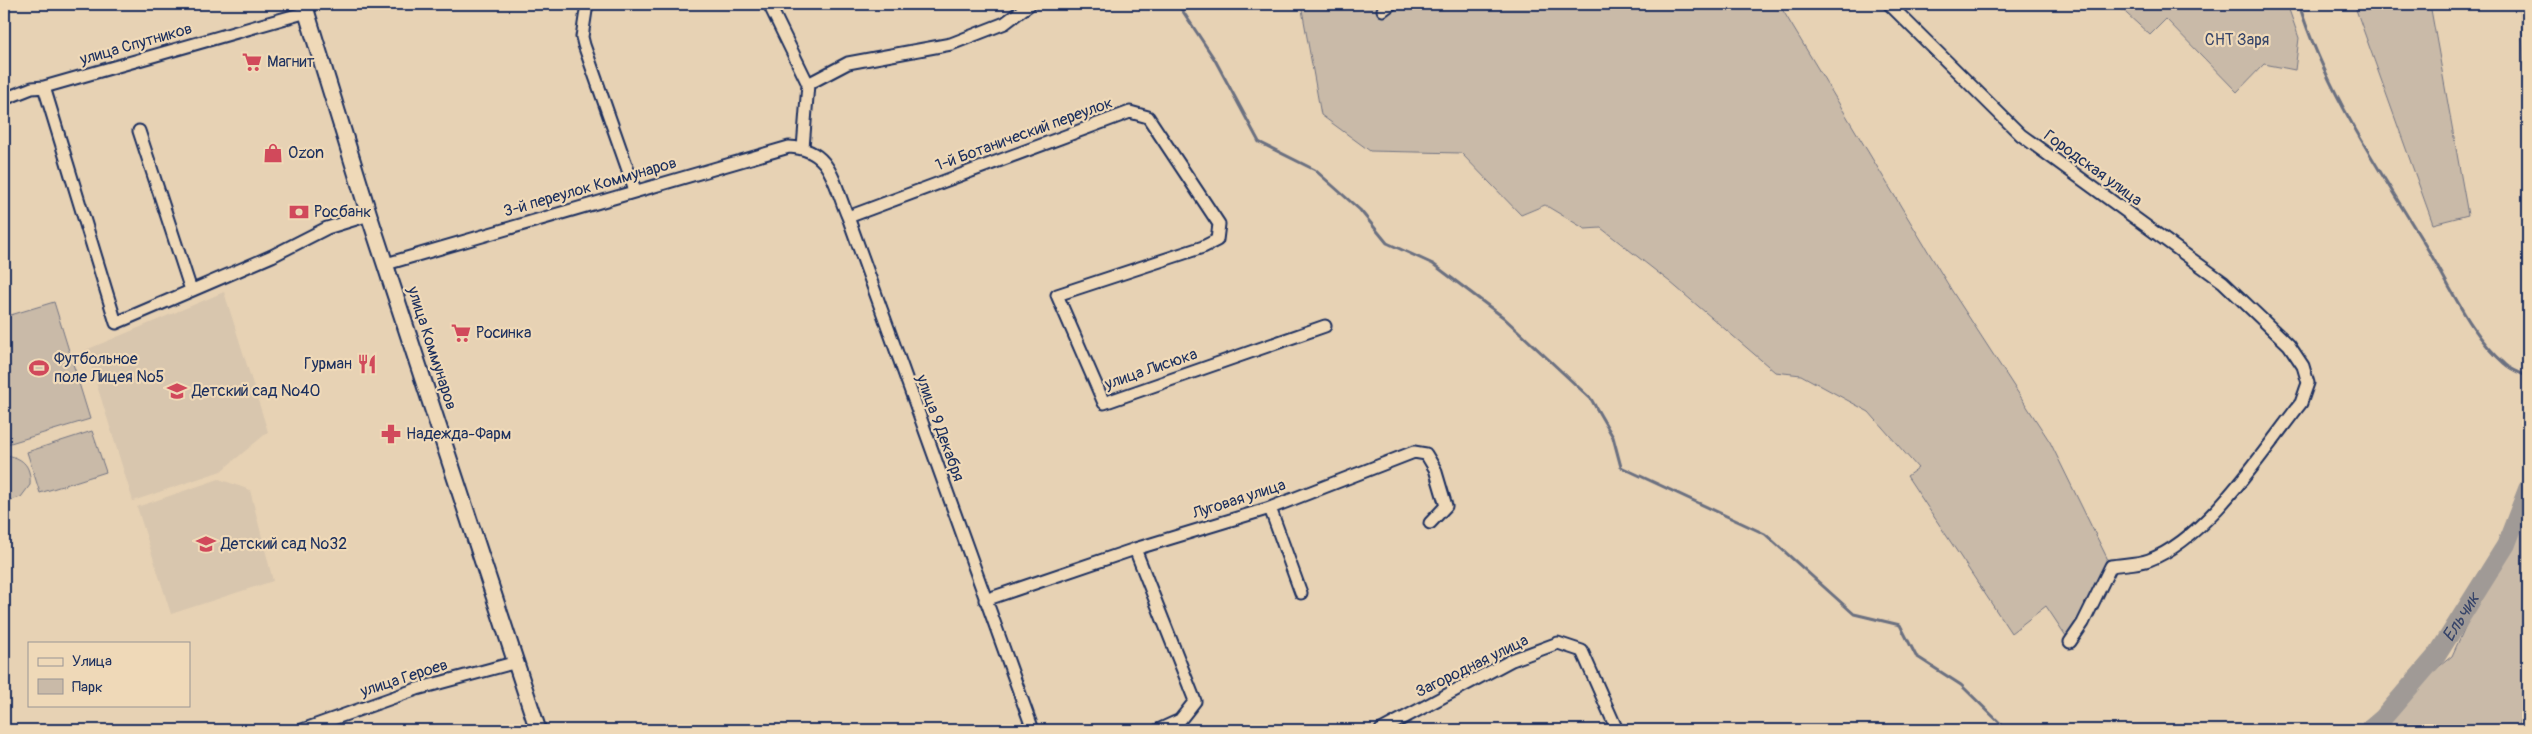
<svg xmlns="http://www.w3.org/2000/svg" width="2532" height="734" font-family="Pangolin,sans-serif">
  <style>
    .built { fill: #d8c6ae }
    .green { fill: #c9baa8; stroke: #727483 }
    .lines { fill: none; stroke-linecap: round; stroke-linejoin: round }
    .stream { stroke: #6b6f80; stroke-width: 3 }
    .river { stroke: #a09a96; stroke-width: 19 }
    .minor-casing { stroke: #1b2f5e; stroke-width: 15 }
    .major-casing { stroke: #1b2f5e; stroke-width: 19 }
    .minor { stroke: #efd9b8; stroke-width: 11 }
    .major { stroke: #efd9b8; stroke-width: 15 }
    .labels { text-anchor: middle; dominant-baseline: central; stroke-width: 4.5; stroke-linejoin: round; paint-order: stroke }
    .park-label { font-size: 16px; fill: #354469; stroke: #efd9b8 }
    .street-label { font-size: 16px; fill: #1b2f5e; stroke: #efd9b8 }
    .poi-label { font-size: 16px; fill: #1b2f5e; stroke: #efd9b8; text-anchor: start }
    .water-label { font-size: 18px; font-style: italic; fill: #364469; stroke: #efd9b8 }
  </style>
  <rect width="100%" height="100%" fill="#e7d2b4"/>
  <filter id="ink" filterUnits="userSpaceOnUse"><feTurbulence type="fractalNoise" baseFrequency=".02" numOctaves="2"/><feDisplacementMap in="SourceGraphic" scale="10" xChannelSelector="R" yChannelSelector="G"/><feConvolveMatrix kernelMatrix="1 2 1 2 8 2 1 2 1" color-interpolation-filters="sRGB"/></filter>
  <g filter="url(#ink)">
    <!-- built -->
    <path class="built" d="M224,292l44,140 -47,39 -88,30 -47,-151z
      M219,479l31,11 23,91 -102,33 -34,-107z"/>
    <!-- green -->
    <path class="green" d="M1301,4h478l173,287 98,151 61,124 -41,76 -24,-36 -35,27 -104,-157 11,-8 -49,-56 -68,-37 -26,-3 -105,-90 -69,-54 -16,1 -40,-24 -24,10 -60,-62 -91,-2 -49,-36z
      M2116,4h171l12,34 -4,32 -31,-6 -27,28 -71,-73 -16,16z
      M2354,4h76l38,211 -35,9z
      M2523,4h5l-1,126 -6,-117z
      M54,302l36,117 -86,26v-128z
      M92,431l14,41 -66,21 -13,-41z
      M11,456c15,4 20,13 19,29l-9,12 -17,5v-44z
      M2528,469v237l-12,24h-149l-3,-2 88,-72 70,-155z"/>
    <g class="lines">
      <!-- stream -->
      <path class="stream" d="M1178,4l37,56 44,82 56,28 45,40 27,33 46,21 70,53 88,82 22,38 8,30 144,67 89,80 46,11 16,31 45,29 46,45
        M2299,4c27,88 81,166 128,244 24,39 43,86 78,116 6,6 16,9 23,13"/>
      <!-- river -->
      <path class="river" id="s1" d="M2369,730l14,-12 54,-63 69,-110 22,-57"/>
      <defs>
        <path id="minor" d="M587,4l-5,33 2,8 51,145
          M769,4l39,80 -5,64
          M1889,4l132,131 202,147 66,63 14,21 5,17 -7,20c-39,49 -93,135 -152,157 -11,4 -26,4 -38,6l-28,57 -13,19
          M1383,10l8,-6
          M808,84l40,-21 103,-19 54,-21 25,-19
          M44,87l72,236 156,-67 55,-28 42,-13
          M4,99l28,-11 12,-1 263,-75
          M139,131l52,159
          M848,217l282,-105 18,5 71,107 -2,16 -14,7 -146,48 47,108 221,-77
          M386,264l403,-117c43,2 44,36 59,70l185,513
          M1270,508l31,85
          M1135,549l60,152 -15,19 -22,10
          M985,600l150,-51 135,-41 144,-56 12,2 9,15 11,37 -16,17
          M302,730l115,-41 100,-27
          M1381,730l131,-70 46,-17 24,8 35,79"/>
        <path id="major" d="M304,4l65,211 169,515"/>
      </defs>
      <!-- minor casing -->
      <use href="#minor" class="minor-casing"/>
      <!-- major casing -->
      <use href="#major" class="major-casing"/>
      <!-- minor -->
      <use href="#minor" class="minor"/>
      <!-- major -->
      <use href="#major" class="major"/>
    </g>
  </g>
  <!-- icons -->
  <defs>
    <symbol id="supermarket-bare" viewBox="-9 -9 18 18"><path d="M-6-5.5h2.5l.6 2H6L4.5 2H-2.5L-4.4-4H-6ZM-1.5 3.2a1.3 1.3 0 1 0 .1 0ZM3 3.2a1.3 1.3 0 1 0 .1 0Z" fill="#d1495b" stroke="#efd9b8" stroke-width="2.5" paint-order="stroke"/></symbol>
    <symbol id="shop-bare" viewBox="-9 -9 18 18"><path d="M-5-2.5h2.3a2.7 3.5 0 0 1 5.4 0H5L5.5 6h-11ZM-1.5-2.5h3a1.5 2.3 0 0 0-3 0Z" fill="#d1495b" stroke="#efd9b8" stroke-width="2.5" paint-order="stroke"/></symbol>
    <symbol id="bank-bare" viewBox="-9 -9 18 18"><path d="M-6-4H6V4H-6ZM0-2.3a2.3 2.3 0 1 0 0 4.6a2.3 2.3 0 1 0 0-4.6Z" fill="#d1495b" stroke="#efd9b8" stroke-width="2.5" paint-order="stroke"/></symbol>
    <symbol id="restaurant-bare" viewBox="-9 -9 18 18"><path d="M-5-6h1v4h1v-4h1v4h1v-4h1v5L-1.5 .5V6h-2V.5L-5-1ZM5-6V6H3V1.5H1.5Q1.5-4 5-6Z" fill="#d1495b" stroke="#efd9b8" stroke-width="2.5" paint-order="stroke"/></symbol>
    <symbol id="stadium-bare" viewBox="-9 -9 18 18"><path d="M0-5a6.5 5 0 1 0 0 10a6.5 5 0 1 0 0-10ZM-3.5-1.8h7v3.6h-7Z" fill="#d1495b" stroke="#efd9b8" stroke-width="2.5" paint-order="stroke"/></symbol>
    <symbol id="school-bare" viewBox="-9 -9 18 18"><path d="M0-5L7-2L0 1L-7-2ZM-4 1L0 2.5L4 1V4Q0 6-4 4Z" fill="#d1495b" stroke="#efd9b8" stroke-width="2.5" paint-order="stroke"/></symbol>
    <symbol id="pharmacy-bare" viewBox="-9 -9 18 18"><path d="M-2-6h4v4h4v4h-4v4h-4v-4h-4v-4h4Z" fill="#d1495b" stroke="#efd9b8" stroke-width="2.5" paint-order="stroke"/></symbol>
  </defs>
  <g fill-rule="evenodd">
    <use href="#supermarket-bare" x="238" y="48" width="28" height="28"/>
    <use href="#shop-bare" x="259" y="139" width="28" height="28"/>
    <use href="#bank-bare" x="285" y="198" width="28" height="28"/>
    <use href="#supermarket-bare" x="447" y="319" width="28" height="28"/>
    <use href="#restaurant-bare" x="353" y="350" width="28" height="28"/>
    <use href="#stadium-bare" x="25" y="354" width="28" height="28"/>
    <use href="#school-bare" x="163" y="377" width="28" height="28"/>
    <use href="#pharmacy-bare" x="377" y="420" width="28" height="28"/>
    <use href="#school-bare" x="192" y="530" width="28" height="28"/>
  </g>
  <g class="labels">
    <!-- park labels -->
    <g class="park-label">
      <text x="2237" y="40">СНТ Заря</text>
    </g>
    <!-- street labels -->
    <g class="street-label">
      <text transform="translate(136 44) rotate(-16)">улица Спутников</text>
      <text transform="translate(1024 134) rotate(-20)">1-й Ботанический переулок</text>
      <text transform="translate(2093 168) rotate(36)">Городская улица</text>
      <text transform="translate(590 187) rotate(-16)">3-й переулок Коммунаров</text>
      <text transform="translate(432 348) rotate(72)">улица Коммунаров</text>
      <text transform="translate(1151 369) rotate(-19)">улица Лисюка</text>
      <text transform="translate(940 428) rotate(70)">улица 9 Декабря</text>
      <text transform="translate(1239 499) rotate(-18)">Луговая улица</text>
      <text transform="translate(1472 666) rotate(-26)">Загородная улица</text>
      <text transform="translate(404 678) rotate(-18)">улица Героев</text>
    </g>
    <!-- poi labels -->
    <g class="poi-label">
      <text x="267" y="62">Магнит</text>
      <text x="288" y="153">Ozon</text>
      <text x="314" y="212">Росбанк</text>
      <text x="476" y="333">Росинка</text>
      <text x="54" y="359">Футбольное<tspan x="54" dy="18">поле Лицея №5</tspan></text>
      <text x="352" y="364" text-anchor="end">Гурман</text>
      <text x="192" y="391">Детский сад №40</text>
      <text x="406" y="434">Надежда-Фарм</text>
      <text x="221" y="544">Детский сад №32</text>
    </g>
    <!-- water labels -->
    <g class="water-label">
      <text stroke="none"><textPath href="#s1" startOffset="146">Ельчик</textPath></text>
    </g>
  </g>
  <!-- margin -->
  <rect width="2532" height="734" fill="none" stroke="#efd9b8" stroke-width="20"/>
  <rect x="10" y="10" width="2512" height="714" fill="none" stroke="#1b2f5e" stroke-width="2" filter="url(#ink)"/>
  <!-- legend -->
  <rect x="28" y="642" width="162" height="65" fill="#efd9b8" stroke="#9a9594"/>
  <rect x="38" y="658" width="25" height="8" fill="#efd9b8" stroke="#9a9594"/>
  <text x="72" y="666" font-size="15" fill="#1b2f5e">Улица</text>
  <rect x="38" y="679" width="25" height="15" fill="#c9baa8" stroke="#9a9594"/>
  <text x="72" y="692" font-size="15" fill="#1b2f5e">Парк</text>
</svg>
